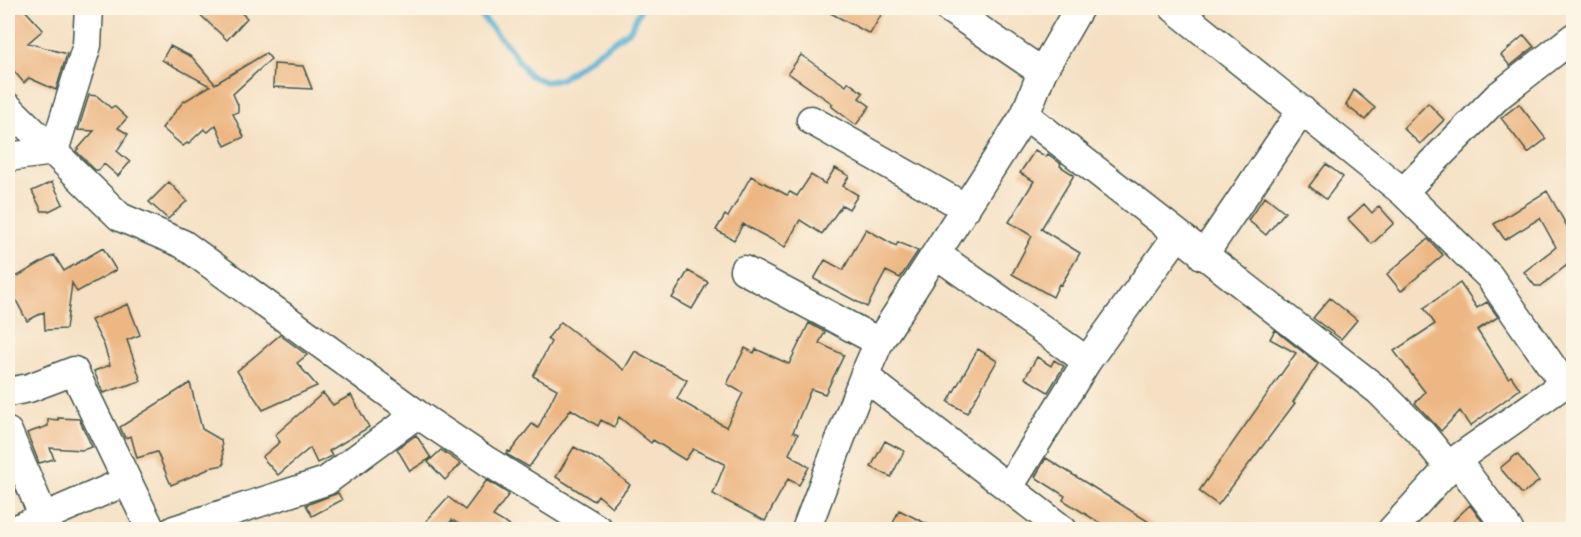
<svg xmlns="http://www.w3.org/2000/svg" width="1581" height="537" font-family="'IM FELL English',serif">
  <style>
    .lines { fill: none; stroke-linecap: round; stroke-linejoin: round }
    .stream { stroke: #53aed1; stroke-width: 6 }
    .building { fill: #edb784 }
    .minor-casing { stroke: #3f5549; stroke-width: 31 }
    .minor { stroke: #fff; stroke-width: 28 }
  </style>
  <rect width="100%" height="100%" fill="#fcf5e5"/>
  <filter id="ink" filterUnits="userSpaceOnUse"><feTurbulence type="fractalNoise" baseFrequency=".0167" numOctaves="2"/><feDisplacementMap in="SourceGraphic" scale="12" xChannelSelector="R" yChannelSelector="G"/><feConvolveMatrix kernelMatrix="1 2 1 2 8 2 1 2 1" color-interpolation-filters="sRGB"/></filter>
  <filter id="wash" filterUnits="userSpaceOnUse"><feTurbulence type="fractalNoise" baseFrequency=".008" numOctaves="4" result="noise"/><feDisplacementMap in="SourceGraphic" scale="24" xChannelSelector="R" yChannelSelector="G"/><feGaussianBlur stdDeviation="1.35" result="paint"/><feColorMatrix in="noise" values="0 0 0 0 0 0 0 0 0 0 0 0 0 0 0 0 0 1.4 0 .05"/><feComposite in="paint" operator="in"/></filter>
  <g filter="url(#wash)">
    <rect width="100%" height="100%" fill="#f5e0c3"/>
    <g class="lines">
      <!-- stream -->
      <path class="stream" d="M470,8l7,3 31,35 21,29 17,7 15,-3 69,-49 11,-22"/>
    </g>
    <g id="blocks">
      <!-- building -->
      <path class="building" d="M8,8h15l20,22 -15,13 39,11 -11,36 -27,-12 -5,5 -16,-19z
        M193,8h43l11,10 -20,22z
        M821,8h64l-15,26z
        M1524,35l10,12 -24,19 -9,-11z
        M170,46l22,11 23,27 51,-31 5,6 -38,35 5,11v7l-5,2 11,23 -19,9 -9,-21 -8,7 -4,-3 -16,15 -1,-1 -4,3 -21,-18 21,-26 27,-16 -48,-26z
        M801,55l45,31 2,-4 15,11 -4,5 11,8 -14,19 -25,-19 2,-2 -45,-31z
        M274,64l29,2 9,23 -39,-2z
        M1354,90l21,18 -10,12 -19,-15z
        M89,95l8,1 14,12 3,-2 13,12 -9,10 10,6 -11,17 13,11 -12,14 -14,-12 -5,6h-4l-19,-19 18,-20 -16,-1z
        M1428,103l16,17 -24,24 -17,-16z
        M1519,104l27,35 -18,14 -27,-35z
        M1035,150l11,7 2,-3 13,10 -1,2 14,9 -33,54 39,24 -19,32 -2,-1 -6,13 -41,-23 20,-38 -23,-14 25,-41 -14,-8z
        M1326,164l17,13 -17,22 -17,-13z
        M835,168l14,8 -6,10 15,9 -9,14 -7,-4 -20,29 -22,-14 -15,27 -42,-23 -9,16 -18,-10 9,-15 3,2 23,-41 36,19 3,-3 7,4 14,-21 14,9z
        M52,182l11,22 -14,7h-7l-10,-20z
        M169,182l18,19 -19,18 -19,-17z
        M1547,191l25,44 2,-2v45l-7,-13 -26,21h-6l-11,-14 32,-25 -16,-29 -35,22 -11,-16z
        M1265,196l20,16 -19,23 -18,-15z
        M1364,204l8,9 7,-7 15,17 -22,21 -24,-25z
        M866,229l30,17 2,-4 20,9 -18,27 -14,-7 -19,36 -53,-28 11,-19 18,10z
        M1428,239l15,16 -42,36 -14,-17z
        M103,248l13,22 -39,22 -5,-9 -6,46 -21,1 -1,-18 -17,9 -19,-36v-9h10l36,-21 10,16z
        M688,271l20,11 -16,27 -20,-11z
        M1460,283l17,25 10,-6 11,15 -21,13 31,48 3,-2 9,13 -50,37 -10,-15 -19,20 -26,-28 10,-11 -31,-41 41,-27 -11,-16z
        M1330,298l27,22 -16,19 -28,-21z
        M128,304l12,31 -13,5 14,41 -38,12 -9,-22 16,-6 -6,-20 -13,-25z
        M561,322l63,48 11,-19 52,29 -10,19 49,28 17,-34 -16,-9 18,-36 9,5 2,-4 33,15 20,-41 16,9 -6,11 25,12 -19,39 -14,-5 -18,43 5,2 -9,20 20,13 -10,18 -11,-6 -23,42 -52,-27 12,-30 -32,-15 -8,11 -32,-20 -2,3 -32,-26 -5,10 -13,-7 -3,6 -27,-17 -42,58 -23,-13 2,-3 2,1 22,-28 6,4 19,-39 -24,-13 18,-34 -4,-3z
        M1275,330l43,34 -25,38 2,1 -77,102 -19,-14 97,-138 -26,-14z
        M280,335l27,20 -10,8 20,23 -54,24 -26,-39z
        M978,349l19,12 -30,52 -19,-11z
        M1037,357l14,9 3,-6 10,6 -16,26 -23,-14z
        M190,383l12,46 19,11 3,25 -16,3 1,1 -38,16 -14,-33 -20,6 -6,-22 -6,2 -5,-11z
        M323,393l10,12 18,-10 18,32 -40,24 3,5 -15,7 -7,-15 -32,27 -16,-18 18,-15 -5,-7z
        M58,418l21,1 13,28 -10,3 -32,-2 4,11 -15,4 -12,-30 21,-7v-7l10,1z
        M416,435l15,23 -21,13 -13,-22z
        M885,441l19,10 -13,26 -20,-10z
        M574,447l30,16 26,22 -18,22 -14,-12 -4,6 -38,-24z
        M441,450l20,14 -16,16 -17,-18z
        M1517,454l22,27 -17,13 -22,-26z
        M1046,458l116,72h-51l-48,-30 2,-4 -30,-19z
        M487,480l22,14 -16,22 24,14h-47l-18,-10 -8,10h-26l30,-33 17,13z
        M338,493l4,7 -30,16 -6,-11z
        M1470,505l15,20 -5,5h-18l-9,-9z
        M899,510l40,20h-49z"/>
    </g>
  </g>
  <g filter="url(#ink)">
    <use href="#blocks" fill-opacity="0" stroke="#3f5549" stroke-width="1.5"/>
    <g class="lines">
      <defs>
        <path id="minor" d="M948,8l94,64
          M1174,8l229,184 86,84 75,108
          M8,107l112,110 63,27 234,170 70,47 112,69
          M1025,115l354,276 44,44 26,32
          M811,120l155,88
          M8,157l46,-6 33,-106 2,-37
          M1403,192l95,-96 76,-59
          M936,254l151,107
          M1203,256l99,-146
          M744,270l135,72
          M864,376l199,154
          M8,392l21,-4 45,-17 77,159
          M8,432l41,98
          M1456,460l53,70
          M1009,487l78,-126 90,-125
          M14,530l113,-49
          M174,530l152,-49 91,-67
          M806,530l58,-154 15,-34 146,-227 17,-43 37,-64
          M1392,530l64,-70 108,-76 10,-5"/>
      </defs>
      <!-- minor casing -->
      <use href="#minor" class="minor-casing"/>
      <!-- minor -->
      <use href="#minor" class="minor"/>
    </g>
  </g>
  <!-- margin -->
  <rect width="1581" height="537" fill="none" stroke="#fcf5e5" stroke-width="30"/>
</svg>
